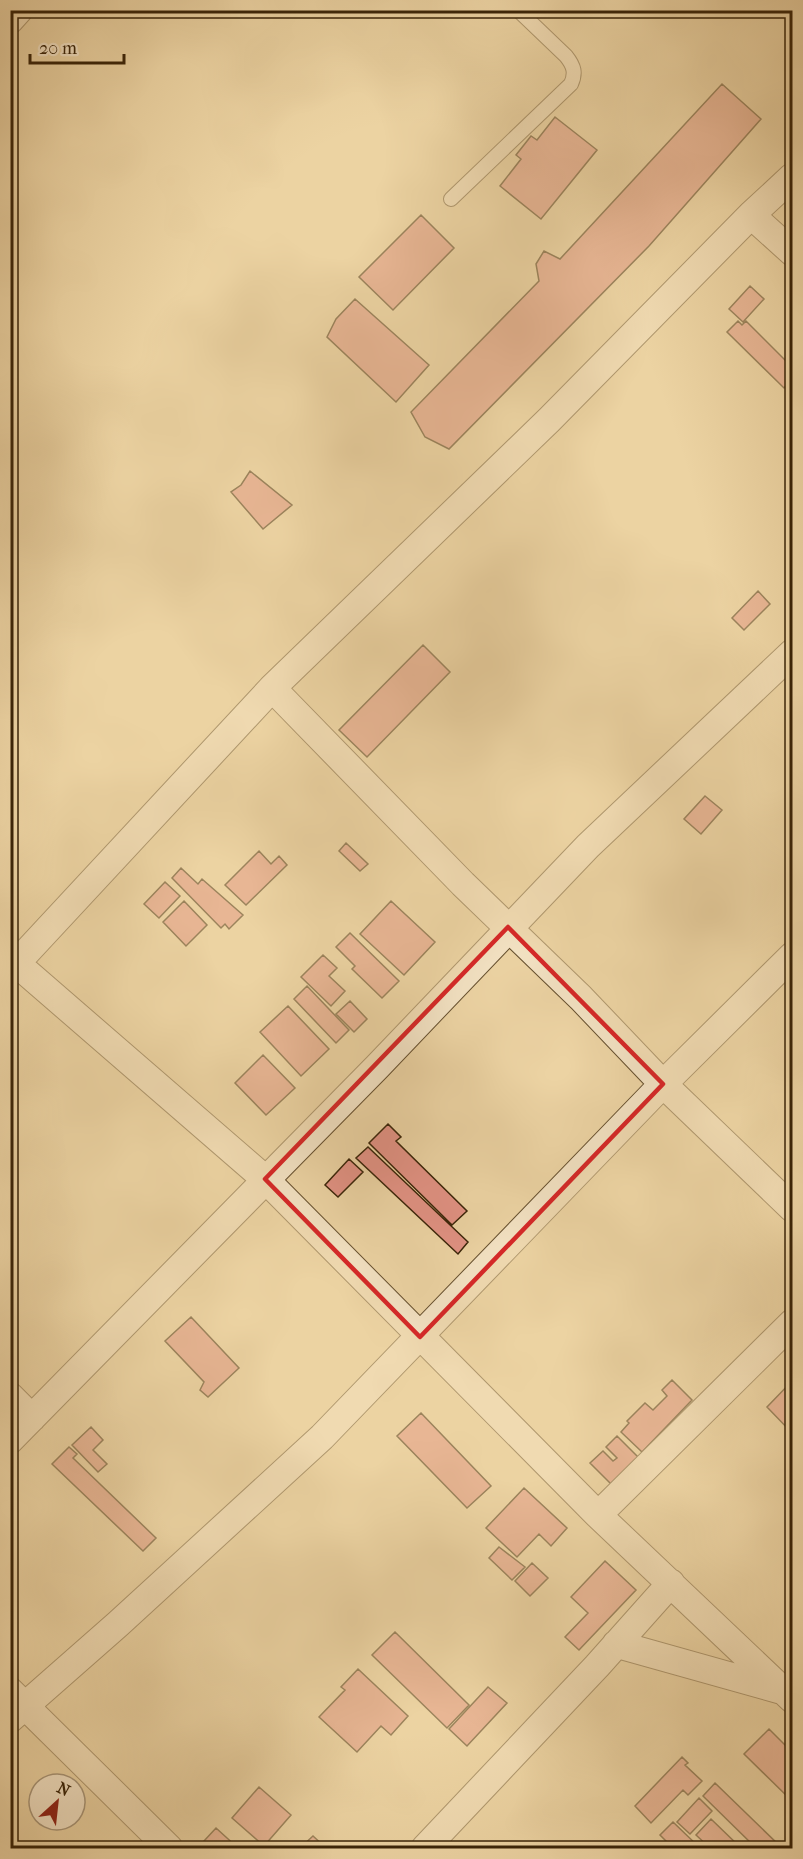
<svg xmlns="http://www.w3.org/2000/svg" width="803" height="1859" font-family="'IM FELL French Canon',serif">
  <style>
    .building { fill: #e29284; stroke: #3a2408; stroke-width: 1.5 }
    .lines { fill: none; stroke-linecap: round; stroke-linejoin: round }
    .service-casing { stroke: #66502f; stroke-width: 16 }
    .minor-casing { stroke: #66502f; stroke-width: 29 }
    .service { stroke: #f3e2c3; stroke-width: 14 }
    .minor { stroke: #f3e2c3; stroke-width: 27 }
    .marked { fill: none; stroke: #d62828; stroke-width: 4.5; stroke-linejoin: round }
  </style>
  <rect width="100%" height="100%" fill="#ecd3a3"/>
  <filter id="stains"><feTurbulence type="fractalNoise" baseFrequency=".00333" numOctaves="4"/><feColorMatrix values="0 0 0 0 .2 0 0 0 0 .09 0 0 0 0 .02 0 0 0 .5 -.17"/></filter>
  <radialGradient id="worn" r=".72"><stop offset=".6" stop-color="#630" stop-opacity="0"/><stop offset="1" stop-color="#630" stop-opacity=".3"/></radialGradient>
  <!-- building -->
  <path class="building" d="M722,84l39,35 -112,127 -200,203 -24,-12 -14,-25 128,-131 -3,-17 8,-13 16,8z
    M555,117l42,33 -56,69 -41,-33 21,-27 -5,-4 15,-19 6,4z
    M421,215l33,33 -61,62 -34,-33z
    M750,286l14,13 -21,23 -14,-13z
    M355,299l74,66 -33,37 -69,-65 9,-18z
    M738,321l4,4 4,-4 46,46v12l-8,9 -57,-56z
    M250,471l42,34 -29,24 -32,-37 10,-7z
    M758,591l12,13 -26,26 -12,-12z
    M423,645l27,27 -83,85 -28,-27z
    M705,796l17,14 -21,24 -17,-15z
    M346,843l22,21 -8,7 -21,-20z
    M259,851l12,13 8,-8 8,9 -41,40 -21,-20z
    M181,868l17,16 4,-5 41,36 -14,14 -4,-5 -4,4 -49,-50z
    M165,882l15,14 -21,22 -15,-14z
    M184,901l23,24 -21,21 -23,-24z
    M391,901l44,41 -31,33 -44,-41z
    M350,933l49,48 -17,17 -30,-29 3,-3 -19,-19z
    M323,955l14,13 -8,8 16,15 -14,15 -30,-29z
    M307,986l42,44 -13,13 -42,-44z
    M350,1001l17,18 -13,13 -18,-18z
    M288,1006l41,43 -28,27 -41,-44z
    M263,1055l32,33 -29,27 -31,-32z
    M388,1124l13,13 -5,4 71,70 -15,14 -83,-82z
    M368,1147l100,95 -10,12 -102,-96z
    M349,1159l14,13 -25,25 -13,-12z
    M191,1317l48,51 -31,29 -8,-7 4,-8 -39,-41z
    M672,1380l20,20 -50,52 -21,-20 8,-9 -2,-2 18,-18 8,7 14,-14 -5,-6z
    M792,1381v52l-25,-26z
    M421,1413l70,73 -24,22 -70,-72z
    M91,1427l12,13 -10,10 14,14 -9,8 -26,-27z
    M617,1436l21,21 -27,27 -21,-21 13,-12 10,10 4,-3 -11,-11z
    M69,1447l8,7 -4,4 83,80 -13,13 -91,-87z
    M524,1488l43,40 -16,18 -12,-12 -22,23 -31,-29z
    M499,1547l26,20 -13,13 -23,-22z
    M605,1561l31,29 -57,60 -14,-13 23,-24 -17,-16z
    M532,1563l16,15 -18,18 -15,-15z
    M395,1632l74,73 -22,23 -75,-73z
    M358,1669l50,47 -17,19 -10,-9 -24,26 -38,-35 26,-27 -4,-3z
    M488,1687l19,16 -40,43 -18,-17z
    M769,1729l23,23v49l-48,-47z
    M682,1757l6,6 -3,2 17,16 -14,14 -5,-5 -32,33 -16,-17z
    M715,1783l67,65h-26l-53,-52z
    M259,1787l32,28 -27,31 -32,-28z
    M699,1798l13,13 -22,23 -13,-12z
    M711,1819l30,29h-31l-14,-13z
    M673,1822l27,26h-27l-13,-13z
    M216,1828l22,20h-26l-8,-7z
    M313,1836l13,12h-26z"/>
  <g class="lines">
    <defs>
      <path id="service" d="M451,199l120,-115c5,-11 3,-18 -5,-28l-48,-46"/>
      <path id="minor" d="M10,20l9,-10
        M751,215l41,37
        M272,688l191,196 118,114 82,86 129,124
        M17,964l248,215 333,336 194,184
        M10,970l262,-282 277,-268 202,-205 41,-38
        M10,1396l22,22
        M10,1440l367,-373 211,-221 204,-193
        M598,1515l194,-192
        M616,1644l164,46
        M10,1691l159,157
        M10,1719l108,-95 204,-187 341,-353 129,-128
        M425,1848l172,-182 74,-83"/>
    </defs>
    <!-- service casing -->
    <use href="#service" class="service-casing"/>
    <!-- minor casing -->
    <use href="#minor" class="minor-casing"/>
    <!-- service -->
    <use href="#service" class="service"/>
    <!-- minor -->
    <use href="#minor" class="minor"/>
  </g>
  <!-- marked area -->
  <path d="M0 0H803V1859H0ZM508,927l155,157 -243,253 -155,-158z" fill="#ecd3a3" fill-opacity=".55" fill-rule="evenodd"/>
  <path class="marked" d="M508,927l155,157 -243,253 -155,-158z"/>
  <!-- margin -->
  <rect width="803" height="1859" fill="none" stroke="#ecd3a3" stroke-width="36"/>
  <rect x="12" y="12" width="779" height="1835" fill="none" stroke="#3a2408" stroke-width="3"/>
  <rect x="18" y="18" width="767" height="1823" fill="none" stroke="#3a2408" stroke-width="1.5"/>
  <!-- north arrow -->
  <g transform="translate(57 1802) rotate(27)"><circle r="28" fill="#f3e2c3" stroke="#a99678" stroke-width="1.5"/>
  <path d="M0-4.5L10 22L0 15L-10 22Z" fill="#8f2418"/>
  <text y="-9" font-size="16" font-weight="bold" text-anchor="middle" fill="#3a2408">N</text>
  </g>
  <!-- scale -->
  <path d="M30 54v9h94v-9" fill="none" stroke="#3a2408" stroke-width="3"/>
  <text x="39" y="54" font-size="18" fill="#3a2408" stroke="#f3e2c3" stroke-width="4.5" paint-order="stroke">20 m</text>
  <rect width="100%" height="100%" filter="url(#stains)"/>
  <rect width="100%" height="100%" fill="url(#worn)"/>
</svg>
